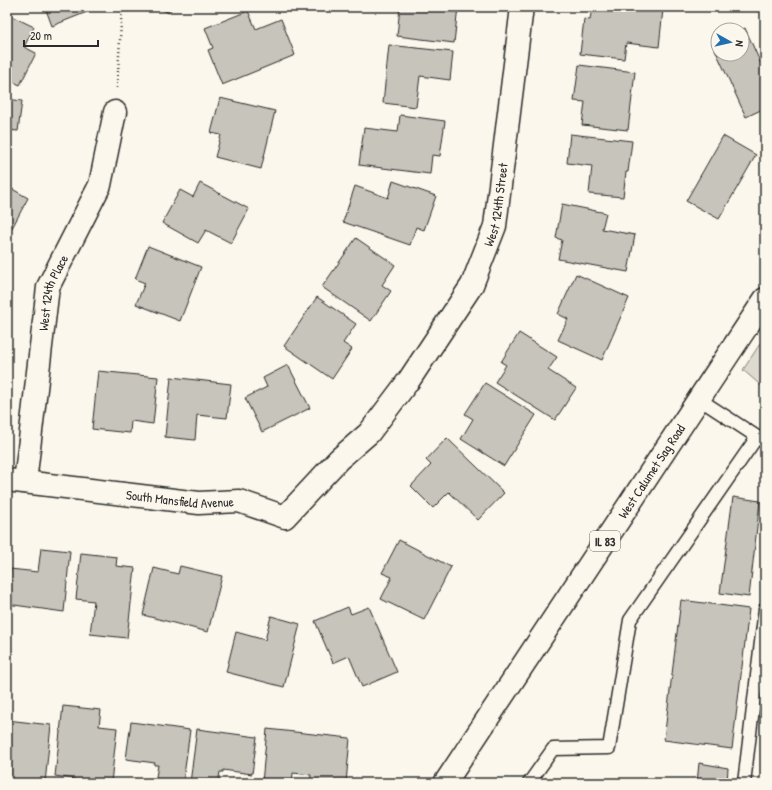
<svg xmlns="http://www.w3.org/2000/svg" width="772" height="790" font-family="'Patrick Hand',sans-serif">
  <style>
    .green { fill: #dddad0; stroke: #84827e }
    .building { fill: #c7c4bc; stroke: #2b2b2b }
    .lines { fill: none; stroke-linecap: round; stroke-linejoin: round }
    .service-casing { stroke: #2b2b2b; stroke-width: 15 }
    .minor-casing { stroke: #2b2b2b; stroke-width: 25 }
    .primary-casing { stroke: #2b2b2b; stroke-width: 25 }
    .path { stroke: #2b2b2b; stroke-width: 2.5; stroke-dasharray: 1 3; stroke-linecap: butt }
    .service { stroke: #fbf7ec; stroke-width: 12 }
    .minor { stroke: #fbf7ec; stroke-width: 22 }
    .primary { stroke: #fbf7ec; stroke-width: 22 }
    .labels { text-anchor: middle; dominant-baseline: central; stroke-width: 4; stroke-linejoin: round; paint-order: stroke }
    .shield { fill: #fbf7ec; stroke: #696865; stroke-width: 1 }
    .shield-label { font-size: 12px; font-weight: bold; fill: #2b2b2b }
    .street-label { font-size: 13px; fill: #2b2b2b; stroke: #fbf7ec }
  </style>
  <rect width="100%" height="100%" fill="#fbf7ec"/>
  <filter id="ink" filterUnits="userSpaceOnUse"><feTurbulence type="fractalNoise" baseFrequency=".025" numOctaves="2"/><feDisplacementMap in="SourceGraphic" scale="8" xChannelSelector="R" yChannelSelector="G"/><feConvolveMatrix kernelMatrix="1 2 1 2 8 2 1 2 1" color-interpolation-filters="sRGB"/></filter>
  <g filter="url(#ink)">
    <!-- green -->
    <path class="green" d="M765,336v53l-22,-19z"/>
    <!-- building -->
    <path class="building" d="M45,7h40l2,5 -35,14z
      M156,7h16l-3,6z
      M400,7h58l-4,36 -57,-7z
      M592,7h52l19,2 -4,38 -33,-4 -2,16 -44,-5 4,-35 6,1z
      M248,11l8,18 25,-10 14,36 -73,30 -14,-35 5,-2 -8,-20z
      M7,14l27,13 -10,20 12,6 -16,32 -13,-6z
      M745,28l20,45v35l-19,9 -34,-74 6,-3v14h24l-1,-24z
      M389,45l64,7 -3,28 -30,-4 -4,31 -33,-4z
      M579,65l56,7 -7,58 -46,-5 3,-23 -11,-1z
      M220,98l55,13 -14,58 -46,-12 6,-22 -10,-2z
      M7,99l15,2 -4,30 -11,-1z
      M400,115l45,6 -5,35 -8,-1 -2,19 -71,-9 5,-37 34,4z
      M570,134l62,7 -4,31h-2l-3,25 -34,-3 3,-28 -25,-3z
      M723,136l33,19 -37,64 -33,-18z
      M393,181l43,15 -12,34 -8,-3 -6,18 -67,-23 12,-36 33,12z
      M200,183l49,26 -18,34 -25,-13 -8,13 -36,-20 18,-33 13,7z
      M7,186l21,12 -16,30 -5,-2z
      M562,204l44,9 -4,16 33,6 -7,37 -70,-13 4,-19 -6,-2z
      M356,238l39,27 -13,20 9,6 -20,30 -49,-34z
      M148,246l53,21 -21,54 -44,-17 9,-21 -10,-4z
      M576,274l53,24 -27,62 -44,-20 10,-21 -10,-5z
      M317,297l39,27 -13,19 9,6 -20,30 -48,-33z
      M519,333l38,24 -9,13 28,18 -21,32 -60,-38 11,-17 -5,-3z
      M288,365l22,43 -48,24 -17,-34 22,-11 -4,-9z
      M98,371l60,6 -5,47 -22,-3 -1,12 -38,-4z
      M171,377l60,7 -4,34 -30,-3 -2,25 -30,-3z
      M485,383l51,32 -32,51 -43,-27 12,-20 -8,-5z
      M447,438l57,55 -26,27 -29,-28 -16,16 -22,-22 20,-21 -5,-5z
      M733,497l27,4 -11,96 -29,-4z
      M399,540l52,27 -27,53 -43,-21 11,-22 -10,-4z
      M41,548l29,3 -6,61 -57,-8 3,-35 28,3z
      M81,553l36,4 -1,9 19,2 -8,70 -37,-4 4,-33 -18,-2z
      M180,566l42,10 -14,56 -65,-17 11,-47 24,6z
      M681,600l68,9 -17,140 -68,-9z
      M348,607l3,7 18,-7 28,65 -35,15 -13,-31 -16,7 -18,-42z
      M271,616l29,8 -16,63 -58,-15 10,-40 29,8z
      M63,706l38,4 -2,16 18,2 -6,55h-37l1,-4 -20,-3z
      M7,720l44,5 -6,58 -37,-4z
      M131,722l59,8 -7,53h-28l3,-18h-4l1,-2 -29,-4z
      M197,729l60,8 -5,37 -29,-4v2h-3l-2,11h-28z
      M267,729l83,9 -4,45h-36l1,-8 -18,-2 -1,10h-30z
      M699,763l29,5 -1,15h-30z"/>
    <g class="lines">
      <defs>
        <path id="service" d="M699,399l66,43
          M529,783l24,-34 56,-1 21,-128 127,-183
          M744,783l21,-174"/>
        <g id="minor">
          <path id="s1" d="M7,480l192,23 40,-2 46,16 54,-58 30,-26 40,-53 63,-95 23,-59 27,-219"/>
          <path id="s2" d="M25,482l23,-195 52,-102 15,-73"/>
        </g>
        <g id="primary">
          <path id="s3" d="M445,783l320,-484"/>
        </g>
      </defs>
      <!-- service casing -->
      <use href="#service" class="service-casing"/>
      <!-- minor casing -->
      <use href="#minor" class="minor-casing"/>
      <!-- primary casing -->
      <use href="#primary" class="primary-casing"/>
      <!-- path -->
      <path class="path" d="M117,88l5,-81"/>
      <!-- service -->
      <use href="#service" class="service"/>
      <!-- minor -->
      <use href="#minor" class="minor"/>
      <!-- primary -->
      <use href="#primary" class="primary"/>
    </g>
  </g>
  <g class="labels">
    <!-- shield labels -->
    <rect class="shield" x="590" y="531" width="30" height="20" rx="3"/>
    <g class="shield-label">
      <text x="605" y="541">IL 83</text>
    </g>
    <!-- street labels -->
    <g class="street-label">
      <text stroke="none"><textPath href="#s1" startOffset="666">West 124th Street</textPath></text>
      <text stroke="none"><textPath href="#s2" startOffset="192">West 124th Place</textPath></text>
      <text stroke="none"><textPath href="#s3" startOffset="374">West Calumet Sag Road</textPath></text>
      <text stroke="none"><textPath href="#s1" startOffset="174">South Mansfield Avenue</textPath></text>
    </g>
  </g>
  <!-- margin -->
  <rect width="772" height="790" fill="none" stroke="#fbf7ec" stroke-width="24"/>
  <rect x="12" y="12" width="748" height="766" fill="none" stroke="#2b2b2b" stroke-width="1.5" filter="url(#ink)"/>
  <!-- north arrow -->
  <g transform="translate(730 42) rotate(98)"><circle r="19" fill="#fbf7ec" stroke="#a8a59f"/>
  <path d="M0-3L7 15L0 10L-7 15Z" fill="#1f6fb2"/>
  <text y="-6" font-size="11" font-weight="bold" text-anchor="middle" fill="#2b2b2b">N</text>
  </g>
  <!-- scale -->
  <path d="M24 40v6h74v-6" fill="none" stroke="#2b2b2b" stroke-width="2"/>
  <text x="30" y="40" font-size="12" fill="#2b2b2b" stroke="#fbf7ec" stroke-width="3" paint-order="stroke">20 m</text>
</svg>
